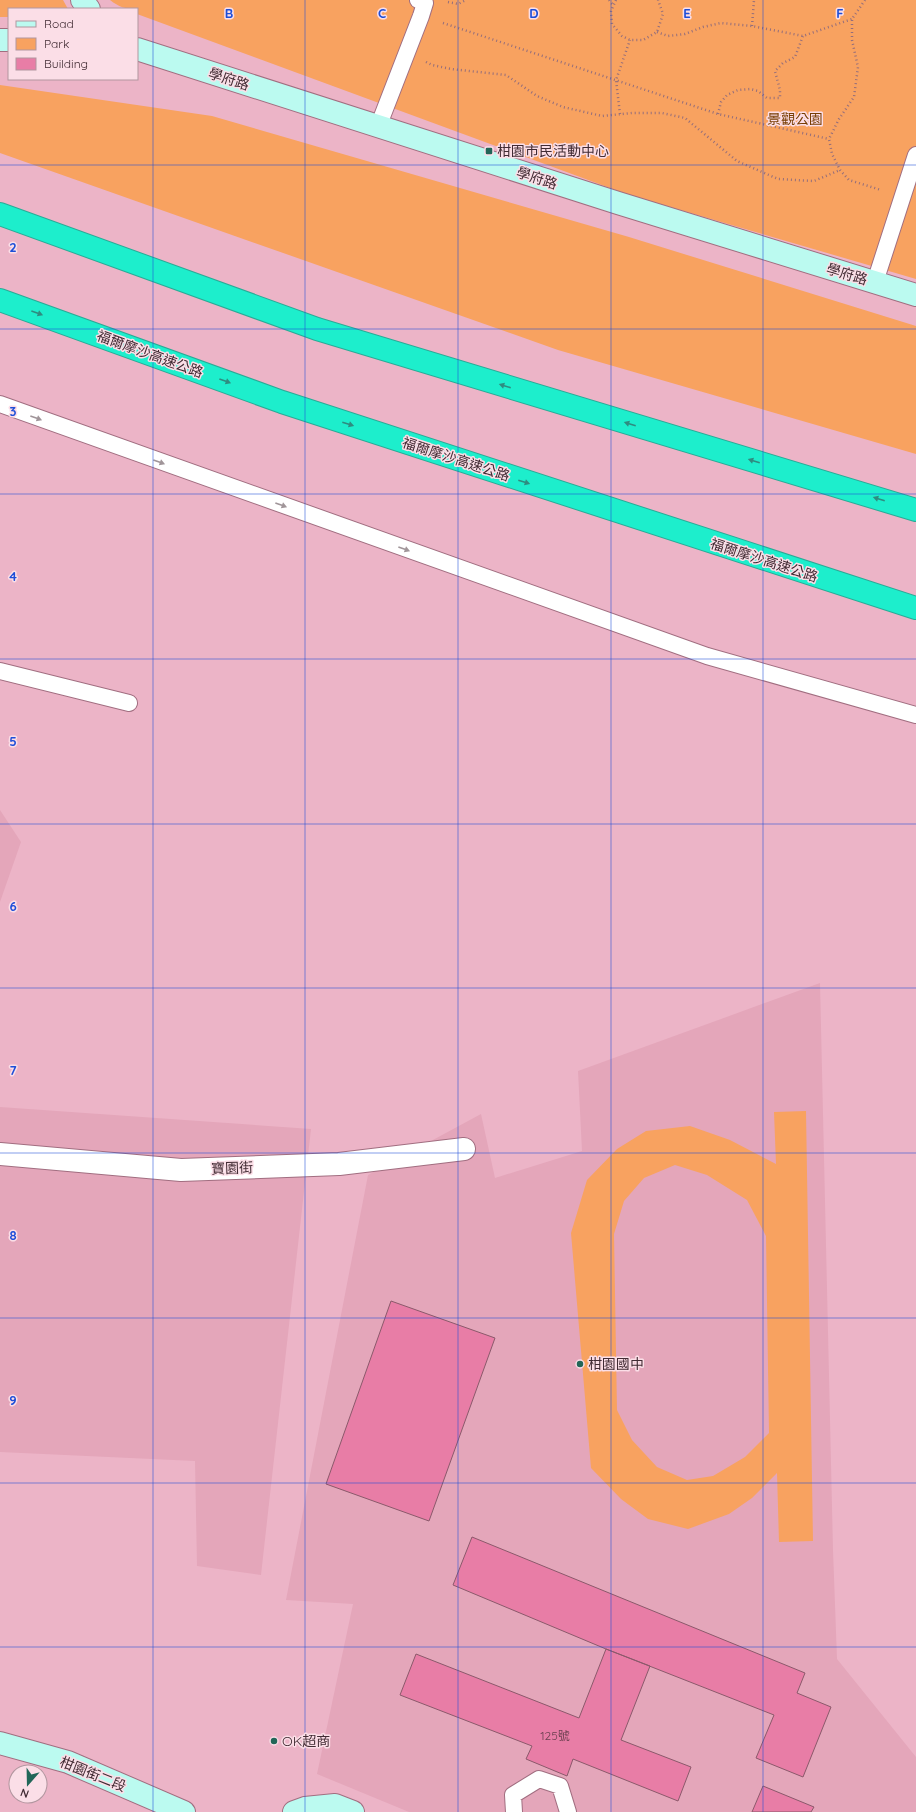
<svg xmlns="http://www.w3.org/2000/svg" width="916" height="1812" font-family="Quicksand,'Noto Sans TC',sans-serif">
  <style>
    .built { fill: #e4a6ba }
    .green { fill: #f8a260; fill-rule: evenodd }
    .building { fill: #e87da6; stroke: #8b596b }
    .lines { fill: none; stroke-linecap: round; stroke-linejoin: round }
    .lane-casing { stroke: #a16e80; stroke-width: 18 }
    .street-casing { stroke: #a16e80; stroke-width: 24 }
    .secondary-casing { stroke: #a16e80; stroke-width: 24 }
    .highway-casing { stroke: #2aaa96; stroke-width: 24 }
    .path { stroke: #946e7b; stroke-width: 2.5; stroke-dasharray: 1 3; stroke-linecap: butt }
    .lane { stroke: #fff; stroke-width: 16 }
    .street { stroke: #fff; stroke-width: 22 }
    .secondary { stroke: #bbfaf0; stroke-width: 22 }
    .highway { stroke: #1deecc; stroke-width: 22 }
    .oneway { fill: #2f8c80 }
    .oneway2 { fill: #a09599 }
    .grid { fill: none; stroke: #1d4ed8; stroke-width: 1; stroke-opacity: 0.55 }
    .poi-dot { fill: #216658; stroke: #fbdee7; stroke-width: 1.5 }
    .labels { text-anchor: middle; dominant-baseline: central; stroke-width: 3; stroke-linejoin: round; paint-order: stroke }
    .number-label { font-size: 12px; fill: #6b4050 }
    .street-label { font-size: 14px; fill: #412b33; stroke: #fbdee7 }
    .park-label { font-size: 14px; fill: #773d02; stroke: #fbdee7 }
    .poi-label { font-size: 14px; fill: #412b33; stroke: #fbdee7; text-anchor: start }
    .grid-label { font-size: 13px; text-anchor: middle; font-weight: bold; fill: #1d4ed8; stroke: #fbdee7; stroke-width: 3; stroke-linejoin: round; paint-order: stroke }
  </style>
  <rect width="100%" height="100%" fill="#ecb4c7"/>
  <!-- built -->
  <path class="built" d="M0,810l21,32 -21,60z
    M820,983l13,567 4,109 79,98v55h-507l-92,-38 36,-170 -67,-4 82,-425 113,-61 14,64 87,-27 -4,-80z
    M0,1107l311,22 -50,446 -64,-9 -2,-105 -195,-9z"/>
  <!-- green -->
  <path class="green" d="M0,0h63l5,9h-59v8h-9z
    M110,0h806v279l-287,-84 -492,-181v-5c-12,0 -18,-2 -27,-9z
    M0,85l212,31 417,121 287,89v128l-358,-104 -558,-197z
    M806,1111l7,430 -34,1 -2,-69 -25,25 -23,16 -41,15 -40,-10 -27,-20 -30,-31 -20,-235 16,-53 30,-31 29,-18 44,-5 40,14 46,24 -2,-52zM675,1165l32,10 40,25 19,36 3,197 -24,24 -32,19 -26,4 -30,-13 -25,-27 -15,-30 -3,-176 10,-33 20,-23z"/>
  <!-- building -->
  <path class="building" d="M391,1301l104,37 -66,183 -103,-37z
    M472,1537l333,136 -8,20 34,14 -28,70 -47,-19 18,-43 -168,-66 -153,-64z
    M606,1649l44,17 -29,74 70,27 -13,34 -105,-42 -6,17 -41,-17 6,-13 -132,-51 16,-41 163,64z
    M763,1786l51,21 -3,5h-59z"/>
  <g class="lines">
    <defs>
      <path id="lane" d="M378,127l43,-111 4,-13 -7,-3
        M875,282l41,-127
        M0,404l707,252 209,59
        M0,671l129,32
        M514,1812l-1,-17 26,-16 21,7 8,26"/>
      <path id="street" d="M0,1154l181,16 158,-6 125,-15"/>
      <path id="secondary" d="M82,0l7,9
        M0,40h9
        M137,49l481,154 298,92
        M0,1743l68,19 116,50
        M294,1812l11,-4 30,-3 18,7"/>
      <path id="highway" d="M0,214l317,115 599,181
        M0,300l282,102 634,206"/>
    </defs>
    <!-- lane casing -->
    <use href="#lane" class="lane-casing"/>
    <!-- street casing -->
    <use href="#street" class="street-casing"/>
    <!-- secondary casing -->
    <use href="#secondary" class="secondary-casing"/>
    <!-- highway casing -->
    <use href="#highway" class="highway-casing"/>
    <!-- path -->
    <path class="path" d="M609,0l4,5
      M616,0l-5,11 1,13 10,12 8,4h13l14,-8 6,-18 -5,-14
      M865,0l-13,19v21l6,27 -4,30 -15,22 -10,20 3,15 8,16 9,10 32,10
      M448,2l10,2 8,-4
      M443,23l275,91 111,25
      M752,26l2,-26
      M657,32l11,4 17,-2 18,-7 18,-4 31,3 51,10 49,-17
      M426,62l6,3 19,4 55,6 31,21 26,11 39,9 30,-3h30l23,5 52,43 41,18 36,2 26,-11
      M620,114l-4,-34 14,-40
      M718,114l3,-12 6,-7 11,-5 12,-1 8,2 9,7h13v-8l-5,-19 8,-8 12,-6 8,-21"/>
    <!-- lane -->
    <use href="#lane" class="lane"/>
    <!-- street -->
    <use href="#street" class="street"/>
    <!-- secondary -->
    <use href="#secondary" class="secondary"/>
    <!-- highway -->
    <use href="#highway" class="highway"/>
  </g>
  <!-- one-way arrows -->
  <defs><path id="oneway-solid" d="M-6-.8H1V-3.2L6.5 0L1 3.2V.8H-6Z"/></defs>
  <g class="oneway">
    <use href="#oneway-solid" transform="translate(37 313) rotate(20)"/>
    <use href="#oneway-solid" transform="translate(225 381) rotate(20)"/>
    <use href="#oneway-solid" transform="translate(505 386) rotate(-163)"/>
    <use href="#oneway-solid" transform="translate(348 424) rotate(18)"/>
    <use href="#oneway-solid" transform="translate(630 424) rotate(-163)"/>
    <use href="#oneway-solid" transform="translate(754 461) rotate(-163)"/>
    <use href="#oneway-solid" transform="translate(524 482) rotate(18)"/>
    <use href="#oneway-solid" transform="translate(879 499) rotate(-163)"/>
  </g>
  <g class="oneway2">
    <use href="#oneway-solid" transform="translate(36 418) rotate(20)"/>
    <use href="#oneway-solid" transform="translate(159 462) rotate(20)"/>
    <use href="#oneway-solid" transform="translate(281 505) rotate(20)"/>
    <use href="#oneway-solid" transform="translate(404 549) rotate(20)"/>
  </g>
  <!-- grid -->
  <path class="grid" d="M153,0v1812M305,0v1812M458,0v1812M611,0v1812M763,0v1812M0,165h916M0,329h916M0,494h916M0,659h916M0,824h916M0,988h916M0,1153h916M0,1318h916M0,1483h916M0,1647h916"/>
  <!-- markers -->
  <g class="poi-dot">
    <rect x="485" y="147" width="8" height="8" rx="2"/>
    <circle cx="580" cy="1364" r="4"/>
    <circle cx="274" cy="1741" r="4"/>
  </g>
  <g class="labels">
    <!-- number labels -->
    <g class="number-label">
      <text x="555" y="1735">125號</text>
    </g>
    <!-- street labels -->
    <g class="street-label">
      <text transform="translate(229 79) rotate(18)">學府路</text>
      <text transform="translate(537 178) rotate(18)">學府路</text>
      <text transform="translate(847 274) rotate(17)">學府路</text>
      <text transform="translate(150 354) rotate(20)">福爾摩沙高速公路</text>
      <text transform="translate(456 459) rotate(18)">福爾摩沙高速公路</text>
      <text transform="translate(764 560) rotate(18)">福爾摩沙高速公路</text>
      <text transform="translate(232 1168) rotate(-2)">寶園街</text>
      <text transform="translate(93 1774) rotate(22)">柑園街二段</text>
    </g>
    <!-- park labels -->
    <g class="park-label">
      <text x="795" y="119">景觀公園</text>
    </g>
    <!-- poi labels -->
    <g class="poi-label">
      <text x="497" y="151">柑園市民活動中心</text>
      <text x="588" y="1364">柑園國中</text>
      <text x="282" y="1741">OK超商</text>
    </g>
  </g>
  <g class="grid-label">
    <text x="229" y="18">B</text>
    <text x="382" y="18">C</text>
    <text x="534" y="18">D</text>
    <text x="687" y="18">E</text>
    <text x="840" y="18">F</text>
    <text x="13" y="252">2</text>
    <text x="13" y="416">3</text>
    <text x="13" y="581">4</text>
    <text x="13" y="746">5</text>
    <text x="13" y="911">6</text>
    <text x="13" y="1075">7</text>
    <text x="13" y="1240">8</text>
    <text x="13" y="1405">9</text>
  </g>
  <!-- legend -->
  <rect x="8" y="8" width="130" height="72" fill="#fbdee7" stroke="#b1969f"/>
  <rect x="16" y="21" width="20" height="6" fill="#bbfaf0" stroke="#b1969f"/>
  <text x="44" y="28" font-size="12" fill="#412b33">Road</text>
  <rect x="16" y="38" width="20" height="12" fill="#f8a260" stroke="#b1969f"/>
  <text x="44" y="48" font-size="12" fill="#412b33">Park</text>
  <rect x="16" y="58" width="20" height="12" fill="#e87da6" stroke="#b1969f"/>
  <text x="44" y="68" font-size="12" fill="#412b33">Building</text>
  <!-- north arrow -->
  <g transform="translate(28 1784) rotate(200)"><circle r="19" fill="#fbdee7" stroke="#b1969f"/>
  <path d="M0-3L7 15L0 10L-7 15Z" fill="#216658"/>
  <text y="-6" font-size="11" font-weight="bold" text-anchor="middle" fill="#412b33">N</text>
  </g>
</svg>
